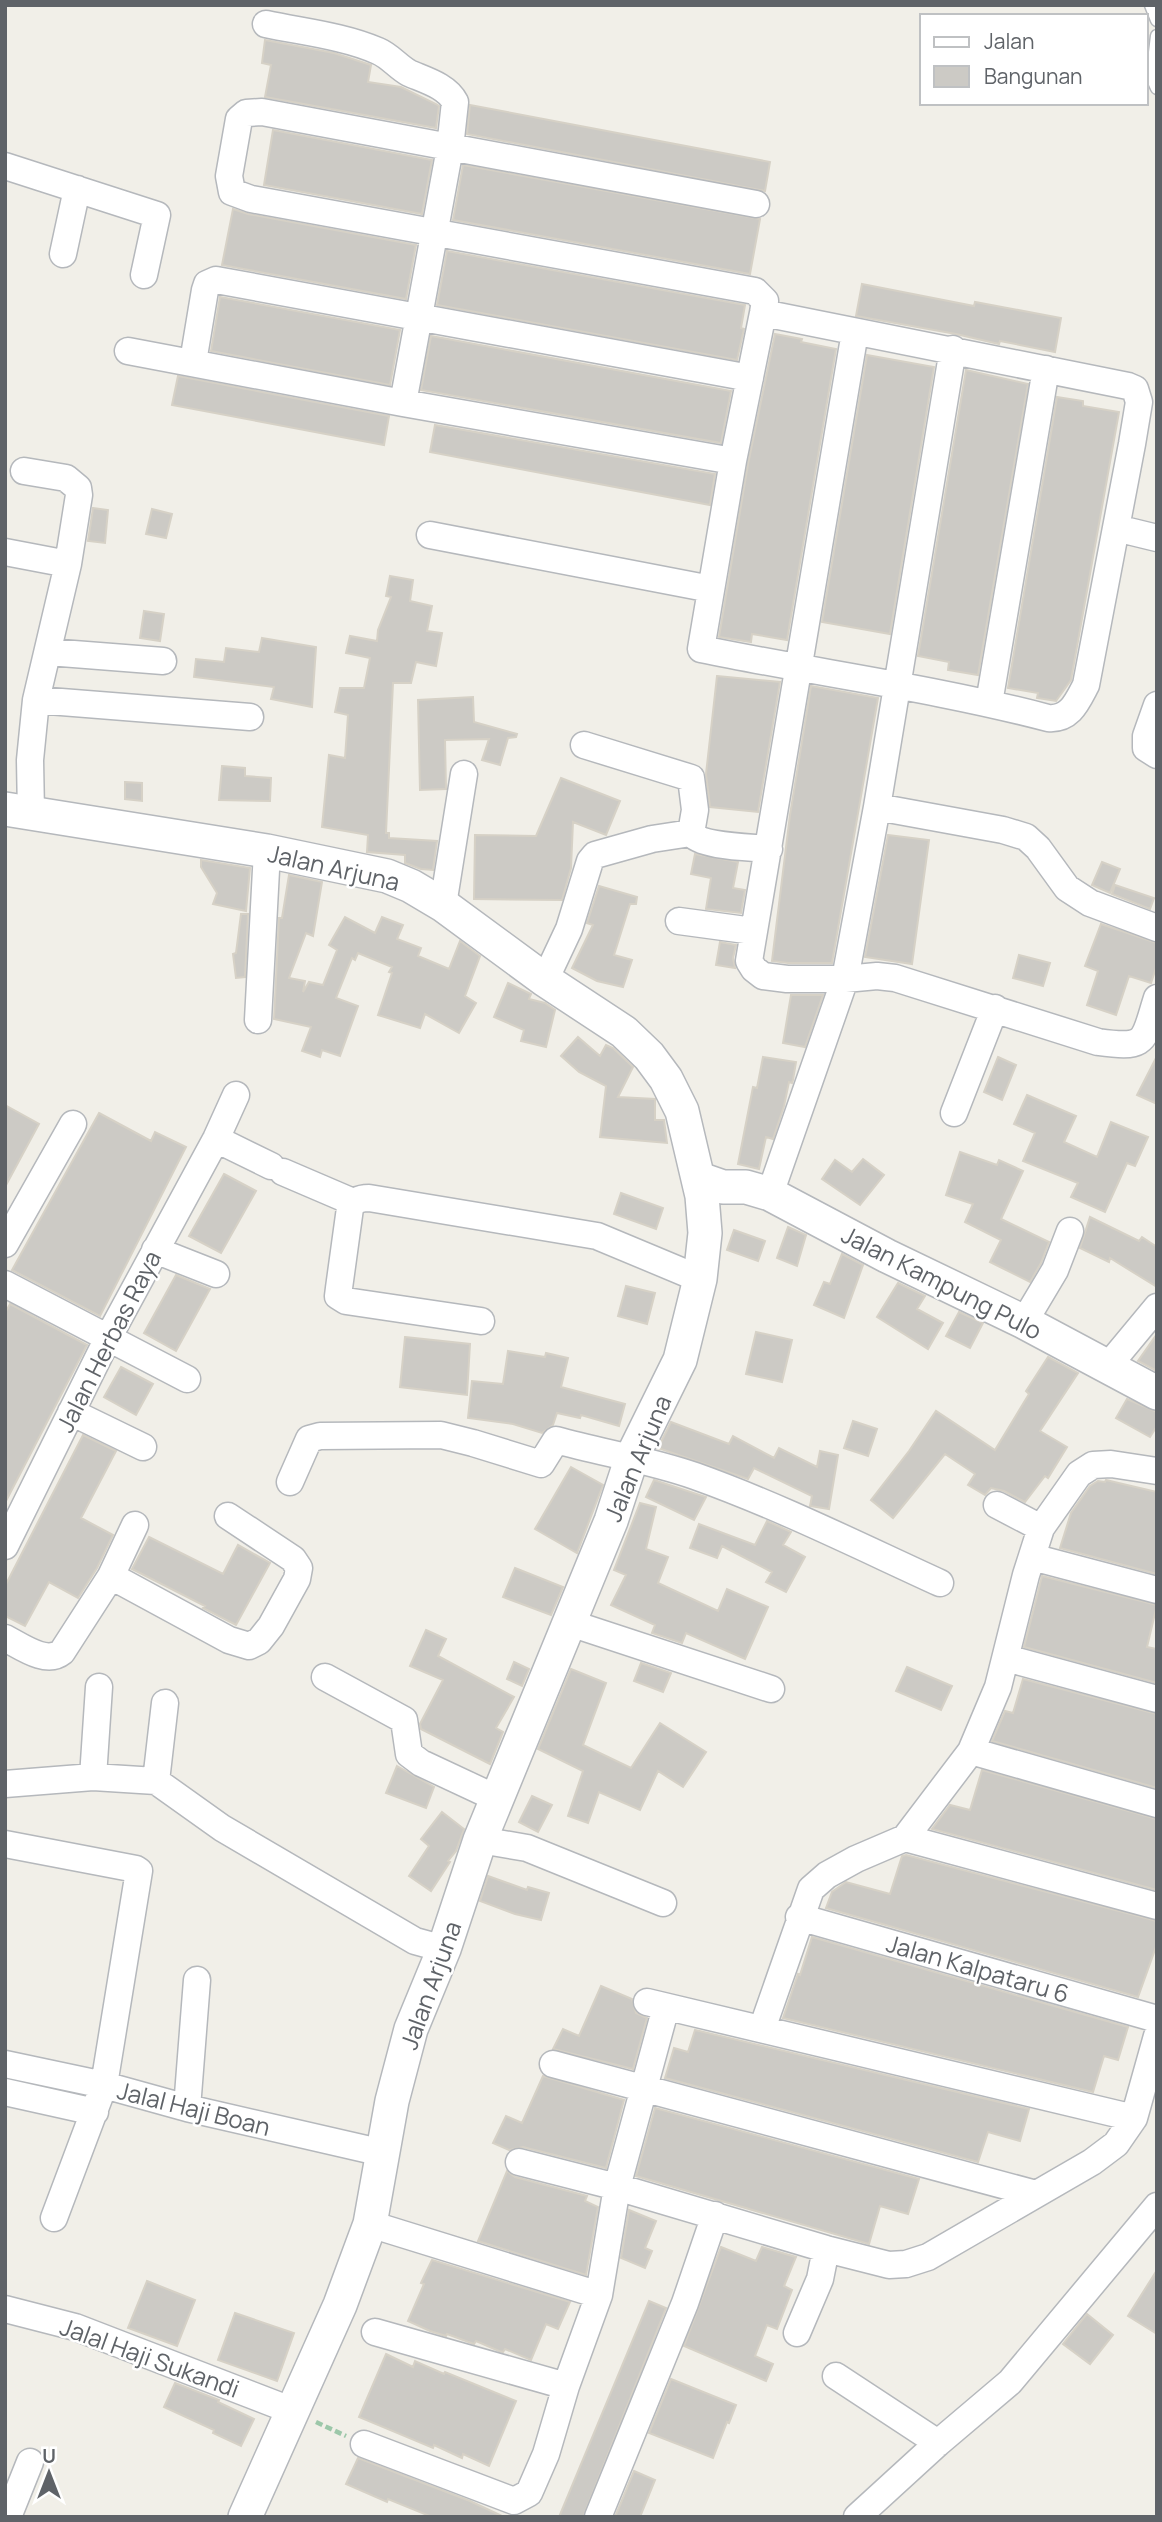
<svg xmlns="http://www.w3.org/2000/svg" width="1162" height="2522" font-family="Manrope,sans-serif">
  <style>
    .building { fill: #cccac5; stroke: #d6d1c6; stroke-width: 2 }
    .lines { fill: none; stroke-linecap: round; stroke-linejoin: round }
    .service-casing { stroke: #b5b8bc; stroke-width: 15 }
    .minor-casing { stroke: #b5b8bc; stroke-width: 29 }
    .tertiary-casing { stroke: #b5b8bc; stroke-width: 36 }
    .path { stroke: #9cc7a9; stroke-width: 4.5; stroke-dasharray: 7 3.5; stroke-linecap: butt }
    .service { stroke: #fff; stroke-width: 12 }
    .minor { stroke: #fff; stroke-width: 26 }
    .tertiary { stroke: #fff; stroke-width: 33 }
    .labels { text-anchor: middle; dominant-baseline: central; stroke-width: 5; stroke-linejoin: round; paint-order: stroke }
    .street-label { font-size: 24px; fill: #5f6368; stroke: #fff }
  </style>
  <rect width="100%" height="100%" fill="#f1efe8"/>
  <!-- building -->
  <path class="building" d="M265,40l69,13 37,12 -3,17 33,5 35,17 3,2 -3,22 -171,-31 6,-32 -9,-2z
    M470,105l300,57 -5,29 -298,-57z
    M273,130l159,30 -10,54 -158,-29z
    M463,165l297,54 -10,55 -297,-54z
    M233,209l15,5 168,31 -10,54 -184,-34z
    M447,251l298,54 -4,23 3,1 -7,31 -300,-55z
    M862,284l112,22 1,-4 86,16 -6,34 -55,-11 -1,3 -43,-10 -100,-18z
    M220,297l180,33 -10,55 -179,-34z
    M775,334l27,5 -1,3 35,7 -49,291 -35,-6 -1,8 -32,-5 29,-173z
    M431,336l300,55 -10,52 -300,-53z
    M867,355l67,12 -44,267 -68,-12z
    M966,370l62,14 -50,291 -30,-5 1,-8 -31,-6z
    M178,376l211,40 -5,29 -212,-40z
    M1057,397l26,4v5l36,6 -48,268 -15,21 -19,-3 1,-5 -30,-5z
    M435,425l280,49 -5,31 -280,-53z
    M93,508l15,2 -3,33 -17,-2z
    M152,509l20,5 -6,24 -20,-4z
    M390,576l23,4 -3,21 22,5 -5,25 15,2 -6,33 -20,-4 -5,21h-18l-7,150h3v5l48,3 -4,29 -12,-1 -16,-6v-8l-38,-3 1,-17 -46,-8 7,-72 16,3 3,-43 -13,-3 5,-24h24l6,-30 -24,-5 4,-17 27,5 1,-11 13,-33 -5,-1z
    M144,611l20,3 -4,27 -20,-3z
    M262,638l54,9 -4,60 -41,-8 3,-12 -80,-10 2,-18 28,3 2,-14 33,4z
    M717,676l63,6 -22,130 -48,-5 -4,-33z
    M811,686l67,12 -46,265h-44l-16,-2 18,-146z
    M473,697l1,25 43,12 -1,3 -8,1 -8,27 -18,-5 7,-21 -44,1 1,49 -26,1 -2,-90z
    M222,766l23,2v8l26,2 -1,23 -51,-1z
    M561,778l59,23 -14,34 -33,-13 -2,46 -9,32 -88,-1 1,-64 61,1z
    M125,782l17,1v18l-17,-2z
    M888,835l41,5 -17,124 -47,-7z
    M695,854l43,8 -5,26 12,2 -4,23 -35,-4 5,-31 -20,-4z
    M201,860l49,8 -4,43 -33,-7 4,-11 -16,-26z
    M1102,862l18,7 -10,24 -18,-8z
    M289,875l33,7 -9,54 -7,-3 -17,45 16,3 -2,11 6,-10 14,3 14,-35 -8,-5 16,-28 30,16 7,-16 21,8 -6,14 24,9 -3,8 31,13 11,-28 20,15 -15,40 11,7 -17,30 -34,-19 -5,14 -42,-13 14,-42 -3,-1 3,-5 -34,-14 -3,7 -3,-2 -16,40 22,8 -18,50 -18,-6 -2,7 -18,-6 9,-24 -37,-8 5,-101h3z
    M1115,885l39,13 -4,11 -38,-15z
    M599,886l38,11 -1,7h-6l-16,51 18,5 -9,27 -26,-6 -25,-13 21,-43 -6,-2z
    M241,914h7l-3,63 -9,1 -3,-24 3,-1z
    M1101,924l56,19v22l-6,18 -22,-7 -13,39 -29,-10 11,-34 -13,-5z
    M720,942l16,3 -3,13 2,10 -19,-3z
    M1019,955l31,8 -7,23 -30,-8z
    M508,983l23,11 -2,5 16,4 10,7 -9,37 -25,-6 3,-11 -30,-13z
    M791,995h32l-18,52 -22,-4z
    M578,1037l22,19 6,-11 7,3 20,19 -15,30 37,2v21h9l3,23 -67,-6 6,-51 -27,-14 -18,-16z
    M1157,1056v48l-20,-9z
    M763,1057l33,5 -3,18 -1,3 -3,-1 -5,24 -11,33 -7,-2 -7,32 -21,-5 15,-77 4,1z
    M998,1057l18,8 -14,35 -18,-8z
    M1027,1095l49,21 -12,26 33,15 14,-35 37,15 -13,29 -8,-3 -22,49 -34,-15 7,-14 -55,-22 12,-28 -21,-9z
    M5,1105l34,19 -34,63z
    M99,1113l52,28 4,-9 31,15 -86,169 -88,-46z
    M960,1152l37,13 2,-5 24,11 -22,48 48,23 -8,21 -11,19 -40,-20 11,-22 -36,-18 8,-18 -27,-9z
    M863,1159l21,16 -24,30 -38,-26 13,-19 17,12z
    M224,1174l32,17 -35,62 -32,-17z
    M621,1193l42,15 -7,21 -42,-15z
    M1090,1217l49,24 3,-4 15,10v40l-47,-29 -1,4 -29,-14z
    M788,1227l18,8 -9,31 -20,-8z
    M734,1230l31,11 -7,20 -31,-11z
    M842,1254l21,11 -19,53 -30,-13 10,-23 6,2z
    M176,1275l34,14 -34,62 -32,-18z
    M898,1283l27,13 -8,13 26,14 -15,26 -51,-32z
    M626,1286l29,7 -8,31 -29,-8z
    M10,1304l77,41 -82,158v-190z
    M959,1312l24,11 -13,25 -24,-12z
    M756,1332l36,8 -10,42 -36,-8z
    M1157,1334v37l-19,-10z
    M405,1337l65,7 -3,51 -67,-8z
    M508,1351l37,6 1,-4 22,5 -7,29 64,17 -6,22 -38,-11 -1,3 -23,-5 -4,12 -11,8 -29,-9 -45,-6 4,-37 31,3z
    M1048,1357l30,16 -38,58 27,16 -19,31 -3,-2 -20,26 -21,-11 -13,-3 -6,7 -17,-10 7,-11 -30,-20 -52,64 -22,-18 38,-49 27,-40 59,39 34,-56 -3,-3z
    M121,1367l32,17 -17,31 -32,-18z
    M1127,1399l30,13v14l-7,11 -34,-19z
    M853,1421l24,8 -9,27 -24,-8z
    M671,1422l58,22 4,-8 41,22 5,-10 38,19 3,-16 18,4 -9,54 -19,-3 2,-10 -58,-28 -6,11 -90,-31z
    M83,1435l33,16 -35,67 32,17 -16,33 -19,30 -29,-16 -24,44 -20,-10v-30z
    M571,1467l32,18 -26,68 -42,-24z
    M654,1480l52,17 -12,23 -48,-23z
    M1106,1480l51,12v82l-97,-26 11,-35 19,-27 8,-5 7,1z
    M640,1503l16,4 -10,42 22,8 -10,26 60,28 9,-22 41,18 -23,52 -59,-26 -4,10 -30,-10 3,-8 -44,-20 15,-30 -12,-5z
    M767,1521l24,11 -8,13 22,12 -19,35 -20,-10 6,-10 -50,-26 -5,12 -27,-10 9,-24 56,21z
    M149,1537l74,37 15,-29 32,18 -34,62 -33,-17 2,-2 -73,-37z
    M515,1568l48,19 -12,28 -48,-18z
    M1042,1576l115,29 -10,42 10,2v34l-133,-36z
    M426,1630l20,9 -8,17 76,41 -18,31 7,4 -13,32 -69,-35 -1,-5 23,-44 -33,-14z
    M514,1662l15,7 -7,17 -15,-7z
    M641,1663l30,10 -8,19 -29,-11z
    M907,1667l45,19 -11,24 -45,-19z
    M571,1669l35,14 -23,62 48,23 29,-45 46,29 -23,35 -25,-16 -18,39 -41,-18 -11,31 -20,-7 15,-45 -45,-22z
    M1023,1679l134,35v74l-165,-47 13,-30 8,2z
    M397,1766l37,21 -8,21 -40,-15z
    M982,1770l175,49v71l-225,-61 18,-24 20,5z
    M532,1796l20,9 -14,27 -19,-10z
    M442,1812l22,17 -8,22 -8,10 2,1 -19,29 -22,-15 20,-30 -8,-7z
    M906,1855l251,66v23l-19,53 -312,-89 6,-16 14,-10 44,12 12,-38z
    M488,1876l39,14 1,-3 21,6 -8,27 -26,-6 -35,-13z
    M812,1937l316,90 -10,33 -14,-4 -11,36 -310,-74 15,-44 2,1z
    M601,1986l31,13 4,14 11,5 -14,51 -80,-20 10,-20 16,7z
    M695,2030l334,79 -9,32 -32,-9 -10,30 -313,-84 9,-30 14,4z
    M543,2076l81,24 -18,68 -83,-21 -14,3 -16,-7 13,-27 16,7z
    M655,2108l264,71 -11,35 -28,-8 -11,38 -233,-68z
    M507,2171l8,6 72,19 -2,5 13,6 -12,68 -108,-34z
    M629,2210l27,11 -11,27 7,3 -7,17 -24,-10z
    M721,2247l35,14 6,-14 34,10 -12,29 8,4 -15,39 -10,-4 -12,31 18,8 -7,17 -82,-35z
    M432,2260l138,42 -12,27 -12,-5 -15,36 -26,-11 -2,3 -4,-1 -23,-10 -2,3 -27,-10 -1,2 -16,-5 -22,-10 16,-37 -3,-1z
    M1157,2270v64l-29,-18z
    M147,2281l48,19 -18,46 -49,-18z
    M649,2301l17,7 -83,209h-24z
    M235,2313l59,20 -17,48 -59,-21z
    M1087,2314l26,21 -23,29 -27,-20z
    M386,2354l27,13 2,-6 29,13 1,-2 71,29 -27,65 -26,-12 -1,4 -28,-13 -1,3 -74,-31z
    M671,2379l65,26 -7,18 -2,-1 -14,36 -64,-25z
    M175,2383l44,17 -1,2 36,17 -13,27 -28,-13 1,-3 -50,-23z
    M358,2458l112,43 34,16h-72l-44,-18 -1,3 -41,-18z
    M634,2471l21,9 -15,37h-25z"/>
  <g class="lines">
    <defs>
      <path id="service" d="M1151,5l6,15
        M1157,36l-5,41 5,11"/>
      <path id="minor" d="M266,24c37,8 78,12 112,27 12,5 20,16 31,22 16,7 38,13 46,29l-5,46 -47,255
        M5,166l152,49 -13,60
        M756,204l-494,-92 -16,1 -7,6 -10,57 3,16 19,7 504,92 10,10 -2,12 -30,148 -32,188c116,24 233,39 347,69 22,2 29,-16 38,-33l46,-241 7,-42 -4,-13 -7,-3 -365,-73
        M63,254l14,-65
        M855,332l-106,629 5,8 9,7 24,3h58l32,-3 18,2 203,64c50,7 45,0 59,-44
        M128,351l275,52 330,58
        M193,362l12,-72 2,-6 9,-4 534,98
        M24,471l42,7 12,10 1,7 -11,69
        M1116,528l41,10
        M430,535l281,54
        M5,552l63,12 -32,136 -6,60 1,53
        M48,652l115,9
        M36,700l214,17
        M989,703l57,-334
        M1157,705l-11,31v12l11,7
        M584,745l107,33 4,32 -4,23c10,14 60,14 78,16
        M877,807l126,23 23,7 12,11 29,40 23,15 67,25
        M443,905l21,-131
        M679,921l74,10
        M545,980l24,-51 21,-68 5,-6 57,-16 39,-6
        M258,1020l9,-169
        M954,1113l41,-105
        M216,1139l55,27
        M283,1172l70,30
        M770,1194l75,-215 32,-172 76,-458
        M5,1244l68,-120
        M155,1250l61,24
        M5,1284l182,95
        M481,1321l-135,-20 -8,-5 1,-8 11,-80c4,-8 10,-10 19,-10l228,38 103,43
        M1024,1322l31,-52 15,-39
        M1108,1366l49,-59
        M71,1412l72,35
        M290,1482l19,-43 11,-3 121,-1 32,8 68,21 15,-24c47,13 94,20 139,36 84,30 164,70 245,107
        M997,1505l44,23
        M5,1546l103,-208 108,-199 20,-44
        M1032,1557l125,33
        M111,1576l118,64 20,6 10,-5 12,-15 26,-47 2,-11 -6,-9 -65,-43
        M570,1623l201,66
        M5,1638c16,8 41,27 57,14l49,-76 24,-51
        M1006,1658l151,41
        M325,1677l79,43 5,34 12,9 77,36
        M971,1751l186,53
        M93,1777l6,-90
        M156,1781l9,-78
        M5,1784l88,-7 63,4 66,47 193,113 29,8
        M905,1838l252,68
        M480,1840l47,8 136,55
        M5,1844l131,25 3,2 -35,214 -50,133
        M799,1917l358,102
        M647,2002l487,116 23,-82
        M762,2029l49,-140 16,-14 29,-16 49,-21 66,-87 27,-64 28,-112 15,-47 38,-54 14,-9 18,-1 46,7
        M5,2064l99,21 83,23 196,45
        M553,2064l483,130
        M5,2092l90,20
        M187,2108l10,-128
        M519,2162l98,25 209,62 63,16 17,-1 22,-7 164,-95 24,-18 18,-26
        M370,2224l229,71
        M5,2309l70,18 218,84
        M375,2332l191,54
        M797,2333l23,-54 6,-30
        M836,2376l102,67
        M364,2444l150,57 15,-8 17,-39 20,-68 33,-91 18,-108 49,-180
        M8,2517l22,-55
        M598,2517l87,-214 30,-88
        M857,2517l81,-74 72,-61 147,-176"/>
      <path id="tertiary" d="M5,809l262,42 120,25 24,10 32,19 102,75 79,52 25,24 17,23 16,32 20,85 3,37 -5,46 -20,81 -48,97 -21,64 -131,319 -36,109 -33,80 -19,72 -22,123 -30,81 -95,212
        M700,1179l23,8h23l24,7 117,62 137,66 133,71"/>
    </defs>
    <!-- service casing -->
    <use href="#service" class="service-casing"/>
    <!-- minor casing -->
    <use href="#minor" class="minor-casing"/>
    <!-- tertiary casing -->
    <use href="#tertiary" class="tertiary-casing"/>
    <!-- path -->
    <path class="path" d="M316,2422l30,14"/>
    <!-- service -->
    <use href="#service" class="service"/>
    <!-- minor -->
    <use href="#minor" class="minor"/>
    <!-- tertiary -->
    <use href="#tertiary" class="tertiary"/>
  </g>
  <g class="labels">
    <!-- street labels -->
    <g class="street-label">
      <text transform="translate(334 867) rotate(13)">Jalan Arjuna</text>
      <text transform="translate(942 1282) rotate(27)">Jalan Kampung Pulo</text>
      <text transform="translate(108 1341) rotate(-63)">Jalan Herbas Raya</text>
      <text transform="translate(637 1458) rotate(-67)">Jalan Arjuna</text>
      <text transform="translate(978 1968) rotate(16)">Jalan Kalpataru 6</text>
      <text transform="translate(430 1985) rotate(-70)">Jalan Arjuna</text>
      <text transform="translate(194 2108) rotate(14)">Jalal Haji Boan</text>
      <text transform="translate(150 2357) rotate(20)">Jalal Haji Sukandi</text>
    </g>
  </g>
  <!-- border -->
  <rect width="1162" height="2522" fill="none" stroke="#5f6368" stroke-width="14"/>
  <!-- legend -->
  <rect x="920" y="14" width="228" height="91" fill="#ffffff" stroke="#bfc1c3" stroke-width="2"/>
  <rect x="934" y="37" width="35" height="10" fill="#ffffff" stroke="#bfc1c3" stroke-width="2"/>
  <text x="984" y="49" font-size="21" fill="#5f6368">Jalan</text>
  <rect x="934" y="66" width="35" height="21" fill="#cccac5" stroke="#bfc1c3" stroke-width="2"/>
  <text x="984" y="84" font-size="21" fill="#5f6368">Bangunan</text>
  <!-- north arrow -->
  <g transform="translate(49 2473)" stroke="#ffffff" stroke-width="5" paint-order="stroke">
  <path d="M0-5L12 26L0 18L-12 26Z" fill="#5f6368"/>
  <text y="-10" font-size="19" font-weight="bold" text-anchor="middle" fill="#5f6368">U</text>
  </g>
</svg>
